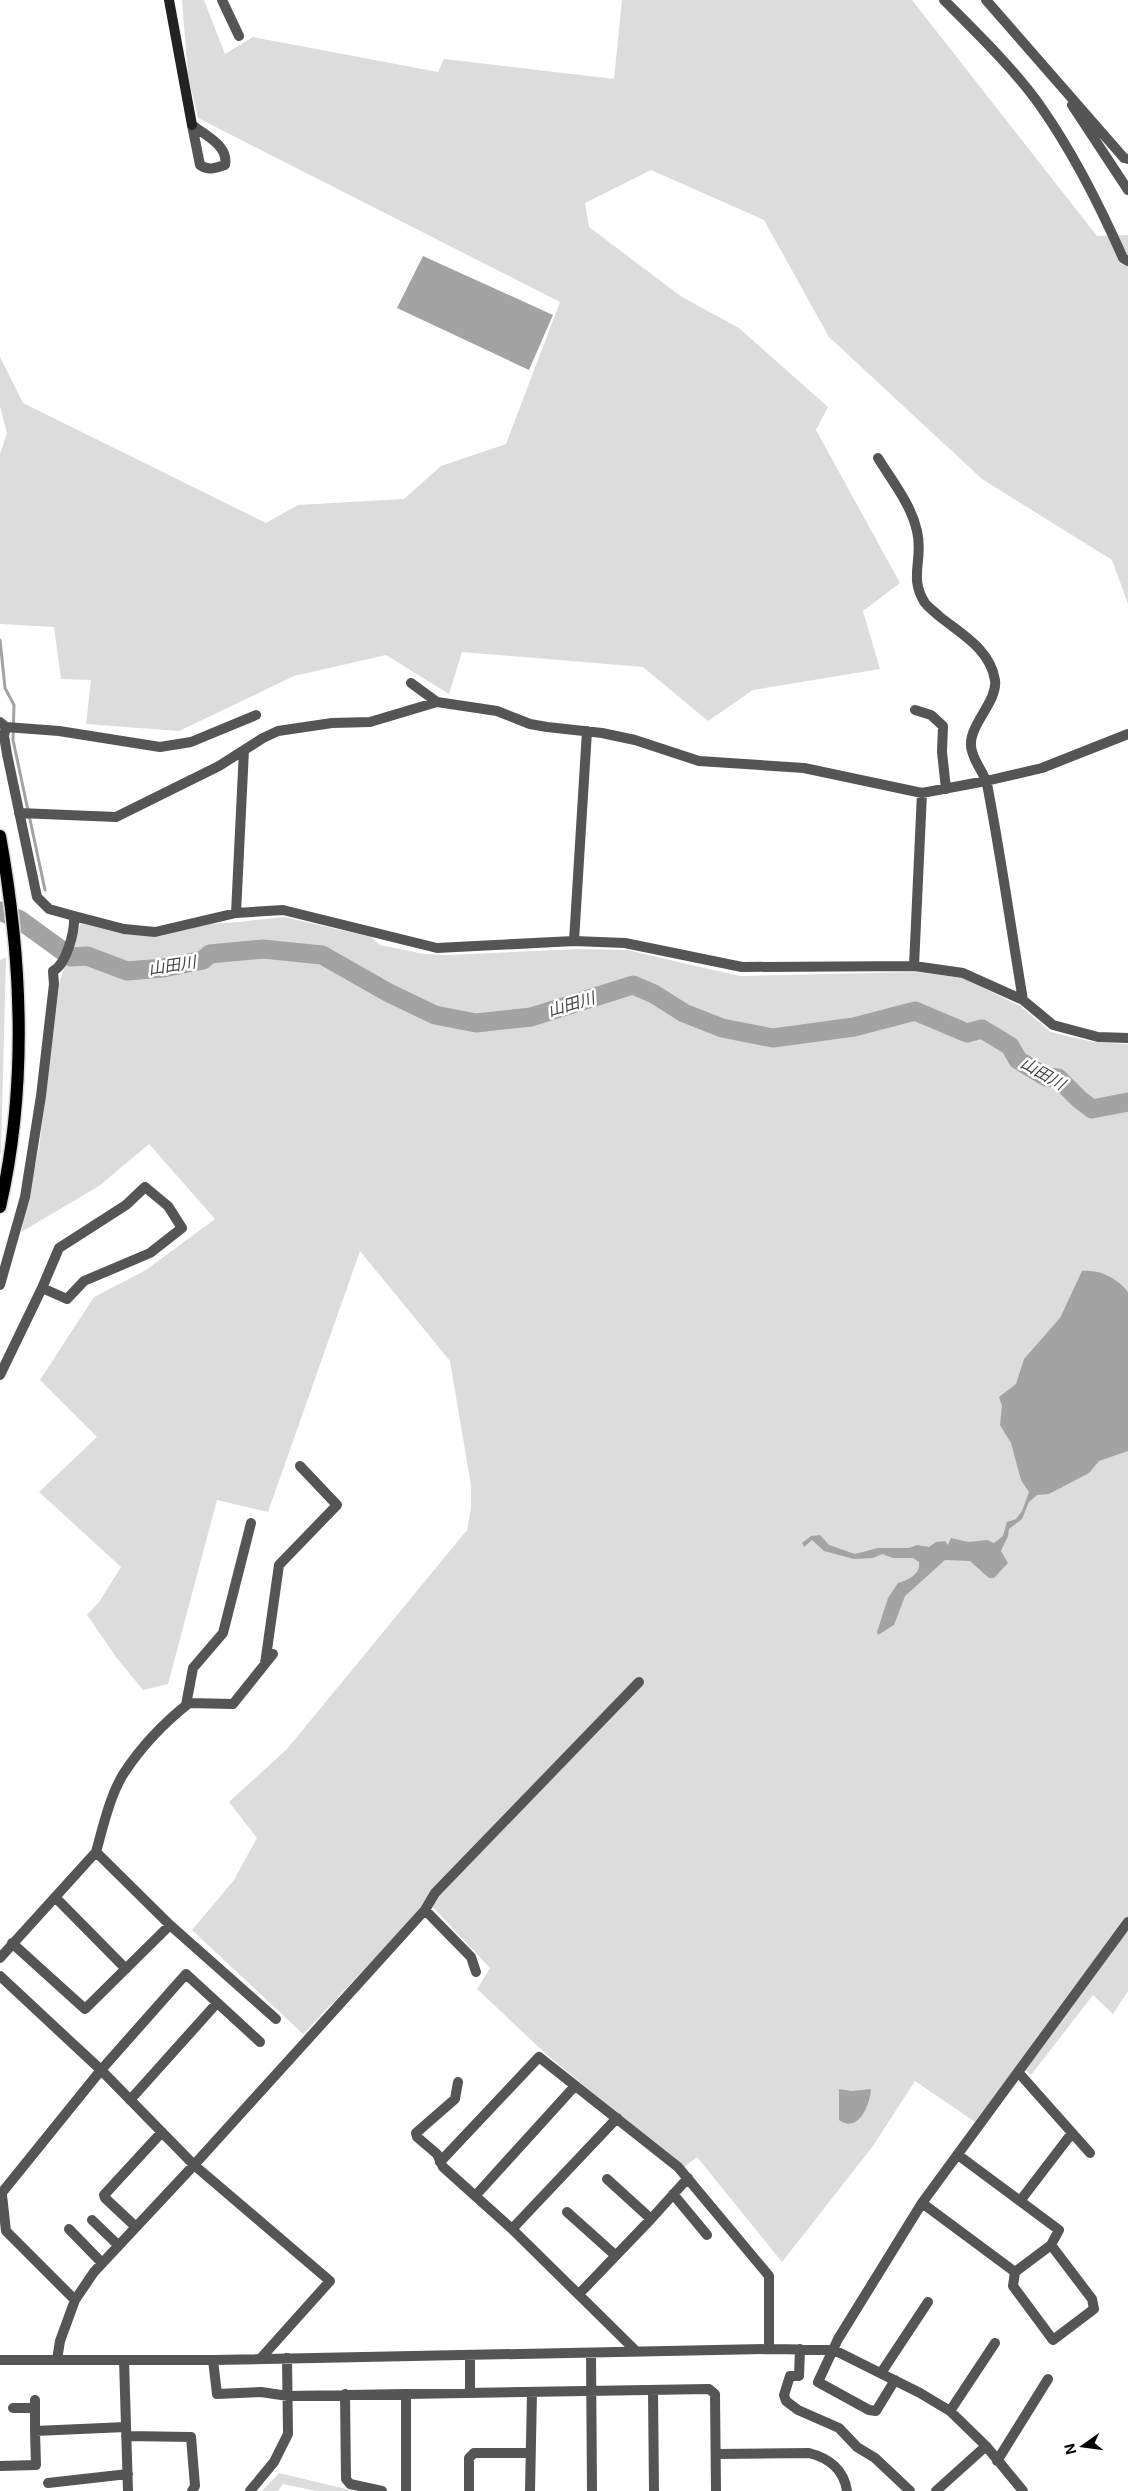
<svg xmlns="http://www.w3.org/2000/svg" width="1128" height="2491" font-family="Inter,'Noto Sans JP',sans-serif">
  <style>
    .green { fill: #dcdcdc }
    .water { fill: #a3a3a3 }
    .lines { fill: none; stroke-linecap: round; stroke-linejoin: round }
    .stream { stroke: #a3a3a3; stroke-width: 3 }
    .river { stroke: #a3a3a3; stroke-width: 19 }
    .primary-casing { stroke: #dbdbdb; stroke-width: 15 }
    .street { stroke: #555; stroke-width: 10 }
    .secondary { stroke: #222; stroke-width: 10 }
    .primary { stroke: #000; stroke-width: 12 }
    .labels { text-anchor: middle; dominant-baseline: central; stroke-width: 5; stroke-linejoin: round; paint-order: stroke }
    .water-label { font-size: 16px; font-style: italic; fill: #444; stroke: #fff }
  </style>
  <rect width="100%" height="100%" fill="#fff"/>
  <!-- green -->
  <path class="green" d="M182,0h22l21,54 28,-17 185,35 6,-13 170,20 8,-79h290l185,236 31,-1v369l-16,-44 -130,-81 -153,-142 -65,-117 -113,-50 -66,33 4,24 93,70 57,31 89,79 -12,23 84,153 -37,28 17,58 -127,21 -45,31 -65,-54 -181,-15 -13,42 -63,-39 -92,21 -115,55 -93,-7 5,-44 -30,-1 -7,-52 -54,-3v-170l7,-21 -7,-27v-49l23,46 243,120 32,-18 106,-6 37,-33 65,-22 54,-142 -362,-184 -10,-42z
    M284,917l87,20 9,8 44,9 24,1 130,-6 49,1 112,26 177,-4 47,6 57,28 31,26 42,10 35,2v947l-15,23 -20,-19 -62,80 -12,-12 -44,59 -60,-41 -42,65 -91,116 -85,-105 -14,11 -137,-114 -69,-65 13,-21 -62,-66 -125,132 -111,-104 42,-50 23,-42 -28,-36 58,-53 180,-219 4,-22v-22l-21,-125 -90,-110 -92,261 -51,-12 -49,184 -25,6 -27,-33 -29,-42 12,-13 22,-35 -82,-75 58,-55 -57,-57 54,-83 52,-27 69,-51 -66,-75 -50,42 -78,46 18,-84 21,-168 21,-57 4,-1 25,8 129,-8z
    M6,957l-5,195 -1,4v-196z
    M279,2473l75,18h-38l-33,-7 -5,7h-16z"/>
  <!-- water -->
  <path class="water" d="M423,256l130,59 -24,55 -132,-62z
    M1082,1271c18,-2 35,7 46,21v159l-29,10 -10,12 -40,21 -12,1 -8,7 -7,17 -13,10 -1,7 -7,15 7,12 -14,15h-5l-19,-17 -25,-1 -40,36 -11,29 -16,10 -1,-3 11,-34 10,-15c10,-3 23,-9 21,-21l-6,-4h-20l-11,-4 -9,4 -19,1 -30,-8 -12,-11 -8,7 -2,-4 9,-7 9,-1 9,10 26,9 23,-6h31l8,-3 12,2 7,-5 9,-1 3,4 3,-7 17,4 19,-2 7,3 9,-7 4,-14 9,-3 6,-8 7,-19 -8,-12 -10,-37 -11,-18 2,-19 -3,-9 17,-13 8,-25 36,-41z
    M839,2089l13,2 19,-2c-1,15 -12,45 -32,31z"/>
  <g class="lines">
    <!-- stream -->
    <path class="stream" d="M0,640l5,48 9,17 -1,35 32,150"/>
    <!-- river -->
    <path class="river" d="M0,911l20,9 51,37 16,-1 40,15 36,-3 40,-8 7,-6 53,-5 59,6 67,38 46,22 41,8 55,-6 102,-32 21,9 30,19 38,15 51,10 81,-11 61,-16 52,22 15,-4 28,17 8,14 28,17 12,1 21,21 13,10 36,-7"/>
    <defs>
      <path id="primary" d="M0,836c22,122 28,249 0,371"/>
    </defs>
    <!-- primary casing -->
    <use href="#primary" class="primary-casing"/>
    <!-- street -->
    <path class="street" d="M222,0l17,36
      M944,0c32,32 72,71 97,107 33,47 59,99 82,151l5,3
      M986,0l138,158 4,1
      M1072,105l56,85
      M192,125c13,10 37,21 33,40 -9,3 -16,6 -25,0z
      M878,458c14,23 33,46 39,73 7,28 -9,46 8,72 4,5 10,9 14,13 22,18 51,33 56,64 3,21 -26,45 -24,66 1,14 13,26 16,38 14,72 24,145 36,216
      M411,683l26,19
      M915,710l16,5 12,11 -1,26 4,37
      M0,722l6,5 53,4 101,16 31,-5 65,-27
      M6,727l-2,9 3,18 30,143 12,12 25,7 50,13 31,3 81,-19 47,-3 154,38 137,-7 51,2 117,24 172,-1 49,7 60,27 30,25 45,12 30,1
      M19,813l97,4 103,-51 44,-28 15,-7 54,-8 38,-1 67,-20 60,9 33,13 17,3 55,6 33,7 64,21 105,7 118,25 64,-12 56,-13 86,-34
      M236,913l8,-163
      M574,941l13,-210
      M914,966l8,-173
      M145,1187l23,19 14,22 -32,25 -66,28 -17,18 -25,-11 17,-40 67,-43z
      M0,1285l25,-88 16,-101 13,-112 -1,-13c14,-7 22,-41 21,-55
      M0,1375l42,-87
      M265,1664l14,-99 58,-60 -37,-39
      M186,1705l7,-37 30,-35 28,-110
      M96,1852l74,73 106,94
      M55,1897l71,72
      M425,1910l46,47 5,15
      M12,1943l73,66 85,-84
      M0,1958l96,-106c7,-25 14,-57 28,-79 17,-26 41,-51 65,-70l44,1 40,-50
      M0,1976l101,94 93,95 136,116 -69,77
      M1018,2072l72,81
      M458,2082l-3,17 -39,34 1,4 20,17 6,13 69,62 125,123
      M130,2100l87,-97
      M440,2162l99,-105 139,110 91,109v73
      M607,2179l44,40
      M673,2194l34,41
      M0,2195l101,-125 85,-96 74,68
      M2,2195l4,36 69,69 -15,41 -3,19
      M476,2195l98,-108
      M1020,2201l52,-68
      M922,2203l93,69 -2,14 40,54 41,-31 -2,-10 -41,-54 8,-15 -101,-75
      M567,2212l48,43
      M92,2220l26,25
      M136,2227l-31,-29 -1,-3 58,-63
      M69,2229l33,34
      M512,2229l105,-111
      M1015,2272l36,-27
      M579,2294l72,-75 37,-41
      M75,2300l19,-28 100,-107 231,-255 10,-17 204,-211
      M800,2349l-1,27h-9l-6,19 2,6 12,9 41,18 18,19 18,11 35,33
      M591,2354l1,137
      M0,2360h213l556,-11 65,1 86,43 30,18 36,35 37,45
      M124,2360l4,131
      M213,2360l4,34 44,-2 27,4 421,-7 6,5 1,97
      M881,2373l47,-71
      M895,2380l-19,31 -7,-1 -51,-28 20,-43 84,-136 206,-281
      M653,2391l1,100
      M470,2393v-37
      M345,2394l1,85 4,5 32,7
      M35,2400v31l91,-4
      M13,2408h22
      M950,2411l45,-68
      M126,2436l65,1 4,49 -3,5
      M716,2454l93,-1c20,5 35,17 38,38
      M997,2461l51,-82
      M0,2466l36,-1 -1,-34
      M48,2483l80,-9
      M250,2491l24,-29 14,-28 -1,-76
      M406,2491v-97
      M469,2491v-33l5,-5h56
      M530,2491l2,-99
      M936,2491l50,-45"/>
    <!-- secondary -->
    <path class="secondary" d="M169,0l23,125"/>
    <!-- primary -->
    <use href="#primary" class="primary"/>
  </g>
  <g class="labels">
    <!-- water labels -->
    <g class="water-label">
      <text transform="translate(172 965) rotate(-9)">山田川</text>
      <text transform="translate(571 1004) rotate(-17)">山田川</text>
      <text transform="translate(1043 1073) rotate(30)">山田川</text>
    </g>
  </g>
  <!-- north arrow -->
  <g transform="translate(1083 2446) rotate(256)" stroke="#ffffff" stroke-width="4" paint-order="stroke">
  <path d="M0-4L9 19L0 12L-9 19Z" fill="#000000"/>
  <text y="-8" font-size="14" font-weight="bold" text-anchor="middle" fill="#000000">N</text>
  </g>
</svg>
